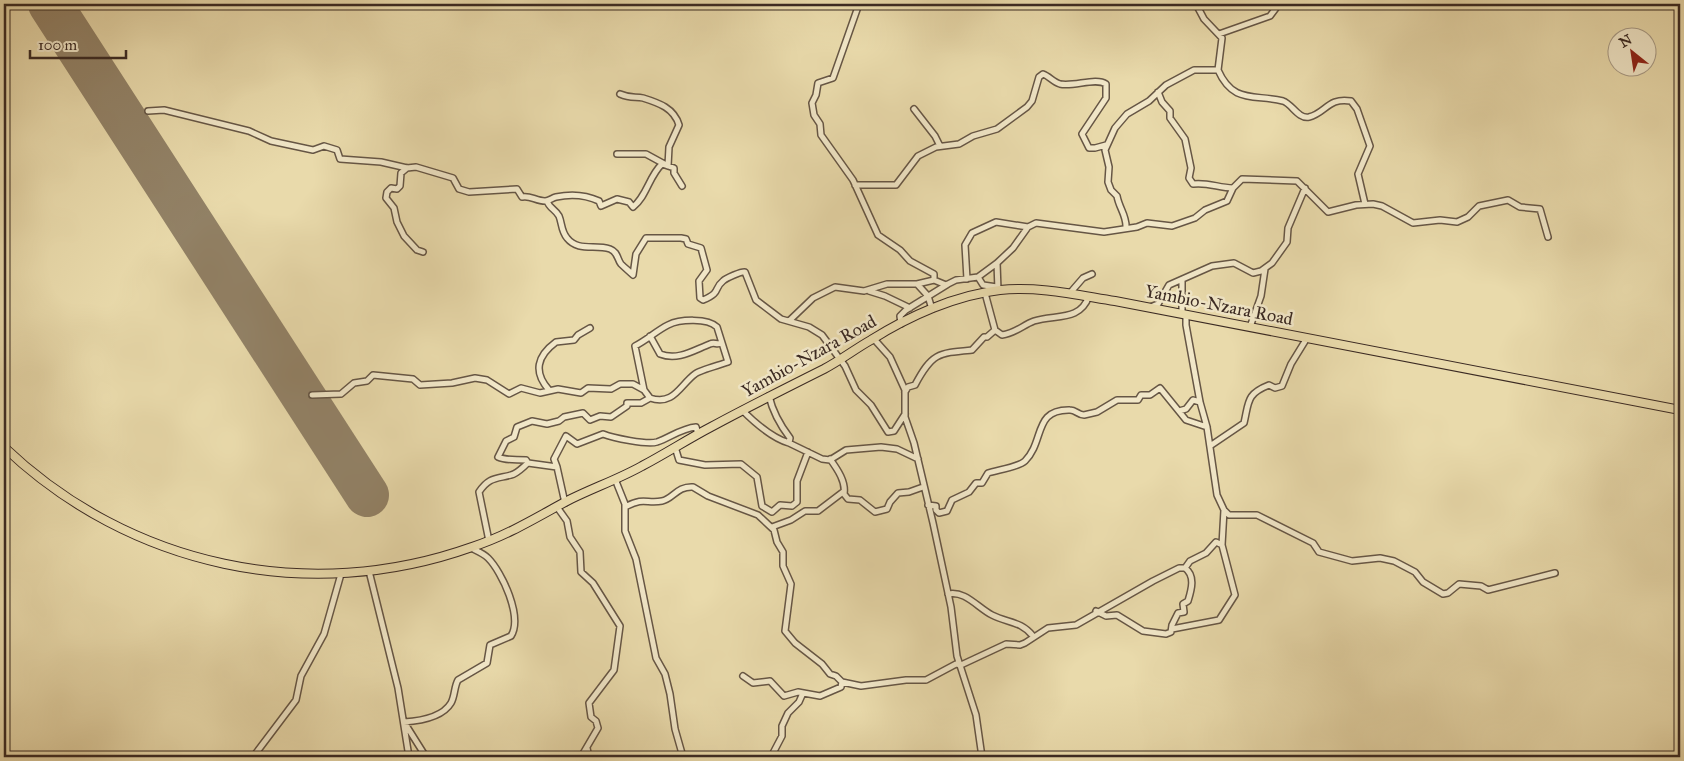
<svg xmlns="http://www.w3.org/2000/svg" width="1684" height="761" font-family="'IM FELL Great Primer',serif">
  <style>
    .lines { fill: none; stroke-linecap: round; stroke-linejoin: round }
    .runway { stroke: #928267; stroke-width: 44 }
    .minor-casing { stroke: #665645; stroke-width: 8 }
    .primary-casing { stroke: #3b2a23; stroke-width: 10 }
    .minor { stroke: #f1e7c8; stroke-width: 5 }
    .primary { stroke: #e9daab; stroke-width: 8 }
    .labels { text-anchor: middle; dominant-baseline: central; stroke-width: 5; stroke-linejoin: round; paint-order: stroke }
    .street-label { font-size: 18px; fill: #3b2a23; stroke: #f1e7c8 }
  </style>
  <rect width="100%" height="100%" fill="#e9daab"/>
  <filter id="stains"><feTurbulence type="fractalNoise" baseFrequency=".004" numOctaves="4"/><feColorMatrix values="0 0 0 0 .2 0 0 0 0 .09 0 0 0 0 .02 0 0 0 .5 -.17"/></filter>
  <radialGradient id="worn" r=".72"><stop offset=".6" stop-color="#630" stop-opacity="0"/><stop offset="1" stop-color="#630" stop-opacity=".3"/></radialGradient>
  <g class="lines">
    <!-- runway -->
    <path class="runway" d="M50,4l317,491"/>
    <defs>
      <path id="minor" d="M859,4l-26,74 -15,5 -2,12 -4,8 2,12 6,9 1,11 32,45 25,55 22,15 10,11 24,13v6
        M1196,4l8,15 18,19 -4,32
        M1219,34l51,-18 9,-12
        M1158,92l4,10 8,9v7l15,21 6,29 -2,10 4,6c15,-2 26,4 40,4l9,-9 55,2 31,31 28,-7 17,-1 9,2 31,17 27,-3 17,2 11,-5 11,-11 29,-6 12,7 20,2 8,28
        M914,109l21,27 5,10
        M148,111l16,-1 85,21 22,10 42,9 11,-4 13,4 3,9 41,3 26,6 9,-1 37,11 6,11 10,3 48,-3 5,8c8,-2 14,4 23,4 4,0 7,-3 11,-4 14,-3 30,-2 43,4l2,5 16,-7 12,3 4,5c14,-11 16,-31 29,-43l12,4v5l8,13
        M617,154h29l22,12 1,-19 10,-22c-5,-17 -20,-22 -36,-27 -7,-2 -12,1 -23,-4
        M407,168l-6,5 -1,13 -3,3 -6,-1 -4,4 -1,6 8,10 3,14 7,14 13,14 6,2
        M855,185h41l22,-29 18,-9 23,-3 14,-8 24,-7 30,-22 5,-6 7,-24 4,-3c6,2 10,8 17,10 14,3 36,-7 46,0v14l-24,36 7,14h6l11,-3
        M547,201c2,7 8,8 12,15 3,7 2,15 8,22 11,14 28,6 43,11 8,3 7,10 11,15 4,4 8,7 12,11l3,-21 10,-16h35l5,1 2,5 13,4 6,22 -8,11 1,17 3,2c19,-8 10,-11 20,-19 3,-3 19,-10 22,-9l11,28 25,19 28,8 13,8 23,31 11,24 15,15 17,27 6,-1 11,-17
        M1126,228c1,-12 -7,-20 -9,-32l-6,-6 -3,-8 1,-15 -4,-17 10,-22 12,-14 22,-13 17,-16 28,-15h24c15,34 36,24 65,31 9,3 15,18 26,16 17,-4 19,-20 42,-16l6,8 13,37 -12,28 7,30
        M978,277l5,8 14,2
        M967,279l-2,-34 7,-12 24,-11 32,5
        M918,285l10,11 4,13
        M998,290l-1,-27 16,-15 15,-21 8,-4 68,9 33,-5 10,-4 25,3 23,-8 10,-8 22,-9 6,-13
        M869,291l16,5 25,12
        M985,293l10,37
        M1070,293l13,-15 9,-4
        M1150,307l8,-3 11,-19 43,-19 22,-3 19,10 8,-2 11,-8 15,-21 1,-14 17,-40
        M1182,313v-33
        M789,321l24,-23 22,-11 29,4 23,-7h30l17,-4 12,5
        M901,324l-1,-8 6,-6 42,-26 8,-4 22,-3 19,-14
        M1250,327l11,-31 4,-27
        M650,336l10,18c18,7 34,-4 50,-10 4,-2 7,1 11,-1
        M873,338l17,19 15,33v27l9,26 19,80 18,84 6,49 19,59 6,42
        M549,390c-16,-18 -12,-34 7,-48l18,-2 4,-5 12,-7
        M905,392l3,-5 7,-2c17,-32 23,-32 57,-35l12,-13h3l8,-7 7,5c14,-2 21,-10 32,-14 21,-7 46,1 55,-25
        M312,395l29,-1 13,-11 13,-2 6,-6 40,4 7,6 32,-2 23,-5 12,2 22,14 12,-6 19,5 18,-4 23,4 7,-5 23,1 9,-5h13l11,6 6,8c24,8 30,-13 45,-24 5,-4 25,-9 33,-12l-11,-35c-9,-9 -37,-8 -49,-2 -12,6 -21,15 -33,21l9,44
        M769,396c4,17 11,29 21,42l-1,5 33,16 8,1 16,-10 35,-3 16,2 21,10
        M742,410c13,13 30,28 47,33
        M1179,411l7,-2 7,-9 7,2
        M1210,446l34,-23c5,-21 2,-29 25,-38l6,3 7,-2 9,-22 16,-26
        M675,447l4,13 26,5 36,-1 16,13 5,29 10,6 8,-7 12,1 5,-4v-21l11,-29
        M830,459c8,11 16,23 14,35l4,5 12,1 15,12 12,-3 3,-7 8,-9 11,-1 14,-5
        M528,463l-2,-3c-9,-1 -19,1 -28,-3l8,-16 8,-4 3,-10 15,-6 15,3 12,-3 5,-4 19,-4 7,7 10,-4 11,1 16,-11v-3h14l9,-5
        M557,467l-3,-8 12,-23 11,8 26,-10c10,4 44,11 54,8 12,-4 25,-14 39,-15l2,7
        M615,479l10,25v27l11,28 20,99 9,16 5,20 5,35 8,28
        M625,504l2,2c17,-9 20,-2 35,-5 11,-2 15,-15 31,-14l15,9 50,19 16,15 3,12 6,10v14l8,18 -6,47 10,12 27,21 8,10 6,2 6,6 19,4 45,-6h20l30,-16 5,1 45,-21 14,1 5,-2 23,-15 28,-3 77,-44 26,-13h6l5,-7 16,-8 10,-11 6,3
        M928,505l8,1v4l3,3 8,-2 5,-11 17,-8 7,-9h6l6,-10c9,-3 31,-6 37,-12 20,-20 8,-52 45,-51 6,0 8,5 14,5l13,-3 20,-12h21l3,-5h9l10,-7 26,32 21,7
        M557,507l10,14 3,16 10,15 1,20 12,11 27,43 -6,44 -25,33 2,14 5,4 2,7 -17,29
        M1224,510l5,5h28l56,28 6,9 33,9 28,-3 14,3 21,11 8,10 20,12 5,-1 11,-9 22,2 7,4 67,-17
        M772,527l19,-7 14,-9h13l25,-19
        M489,541l-10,-49c10,-15 17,-13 32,-17 6,-1 12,-8 17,-12l29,4 8,36
        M369,571l29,117 11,69
        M948,594c17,-4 30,14 44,21 16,8 29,6 41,21
        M1096,611l10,5 11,-1 26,16 23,3 5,-2 1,-7 6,-12 6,-1 -1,-8 5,-3c3,-10 8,-25 -3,-33
        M1172,629l47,-9 16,-25 -13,-50 2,-35 -7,-15 -10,-68 -7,-25 -14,-77v-11
        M743,676l10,7 17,-2 14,15 14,-4 22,4 21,-9 1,-5
        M587,748l2,9
        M253,757l43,-57 5,-24 23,-42 17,-60
        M426,757l-22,-35c15,-1 38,-4 47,-19 4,-7 3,-16 7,-23l29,-17 3,-18 21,-9c12,-19 -9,-64 -23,-78 -5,-5 -11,-7 -17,-10
        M771,757l11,-21v-10l6,-13 11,-11 4,-9"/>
      <path id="primary" d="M4,447c126,120 305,158 468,100 34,-11 62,-28 93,-45 25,-13 52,-22 77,-36 23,-12 46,-27 69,-39 37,-20 75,-39 113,-58 17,-9 31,-20 47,-29 38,-24 85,-45 129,-50 39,-4 77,5 115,11l565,109"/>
    </defs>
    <!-- minor casing -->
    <use href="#minor" class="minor-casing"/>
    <!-- primary casing -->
    <use href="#primary" class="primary-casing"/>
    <!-- minor -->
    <use href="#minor" class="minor"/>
    <!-- primary -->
    <use href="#primary" class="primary"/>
  </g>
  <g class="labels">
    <!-- street labels -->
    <g class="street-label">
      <text transform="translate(1219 305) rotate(11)">Yambio-Nzara Road</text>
      <text transform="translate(809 356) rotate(-29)">Yambio-Nzara Road</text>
    </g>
  </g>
  <!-- margin -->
  <rect width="1684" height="761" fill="none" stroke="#e9daab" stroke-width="20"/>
  <rect x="5" y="5" width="1674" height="751" fill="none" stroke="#3b2a23" stroke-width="2.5"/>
  <rect x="10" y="10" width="1664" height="741" fill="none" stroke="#3b2a23"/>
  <!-- north arrow -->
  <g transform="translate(1632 52) rotate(330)"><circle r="24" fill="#f1e7c8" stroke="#a89b86"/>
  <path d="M0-4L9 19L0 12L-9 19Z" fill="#8f2418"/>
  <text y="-8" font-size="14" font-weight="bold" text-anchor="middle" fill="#3b2a23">N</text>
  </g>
  <!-- scale -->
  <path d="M30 50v8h96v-8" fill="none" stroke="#3b2a23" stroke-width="2.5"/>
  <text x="38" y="50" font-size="15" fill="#3b2a23" stroke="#f1e7c8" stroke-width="4" paint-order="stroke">100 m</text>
  <rect width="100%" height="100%" filter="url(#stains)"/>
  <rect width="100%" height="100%" fill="url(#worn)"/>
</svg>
